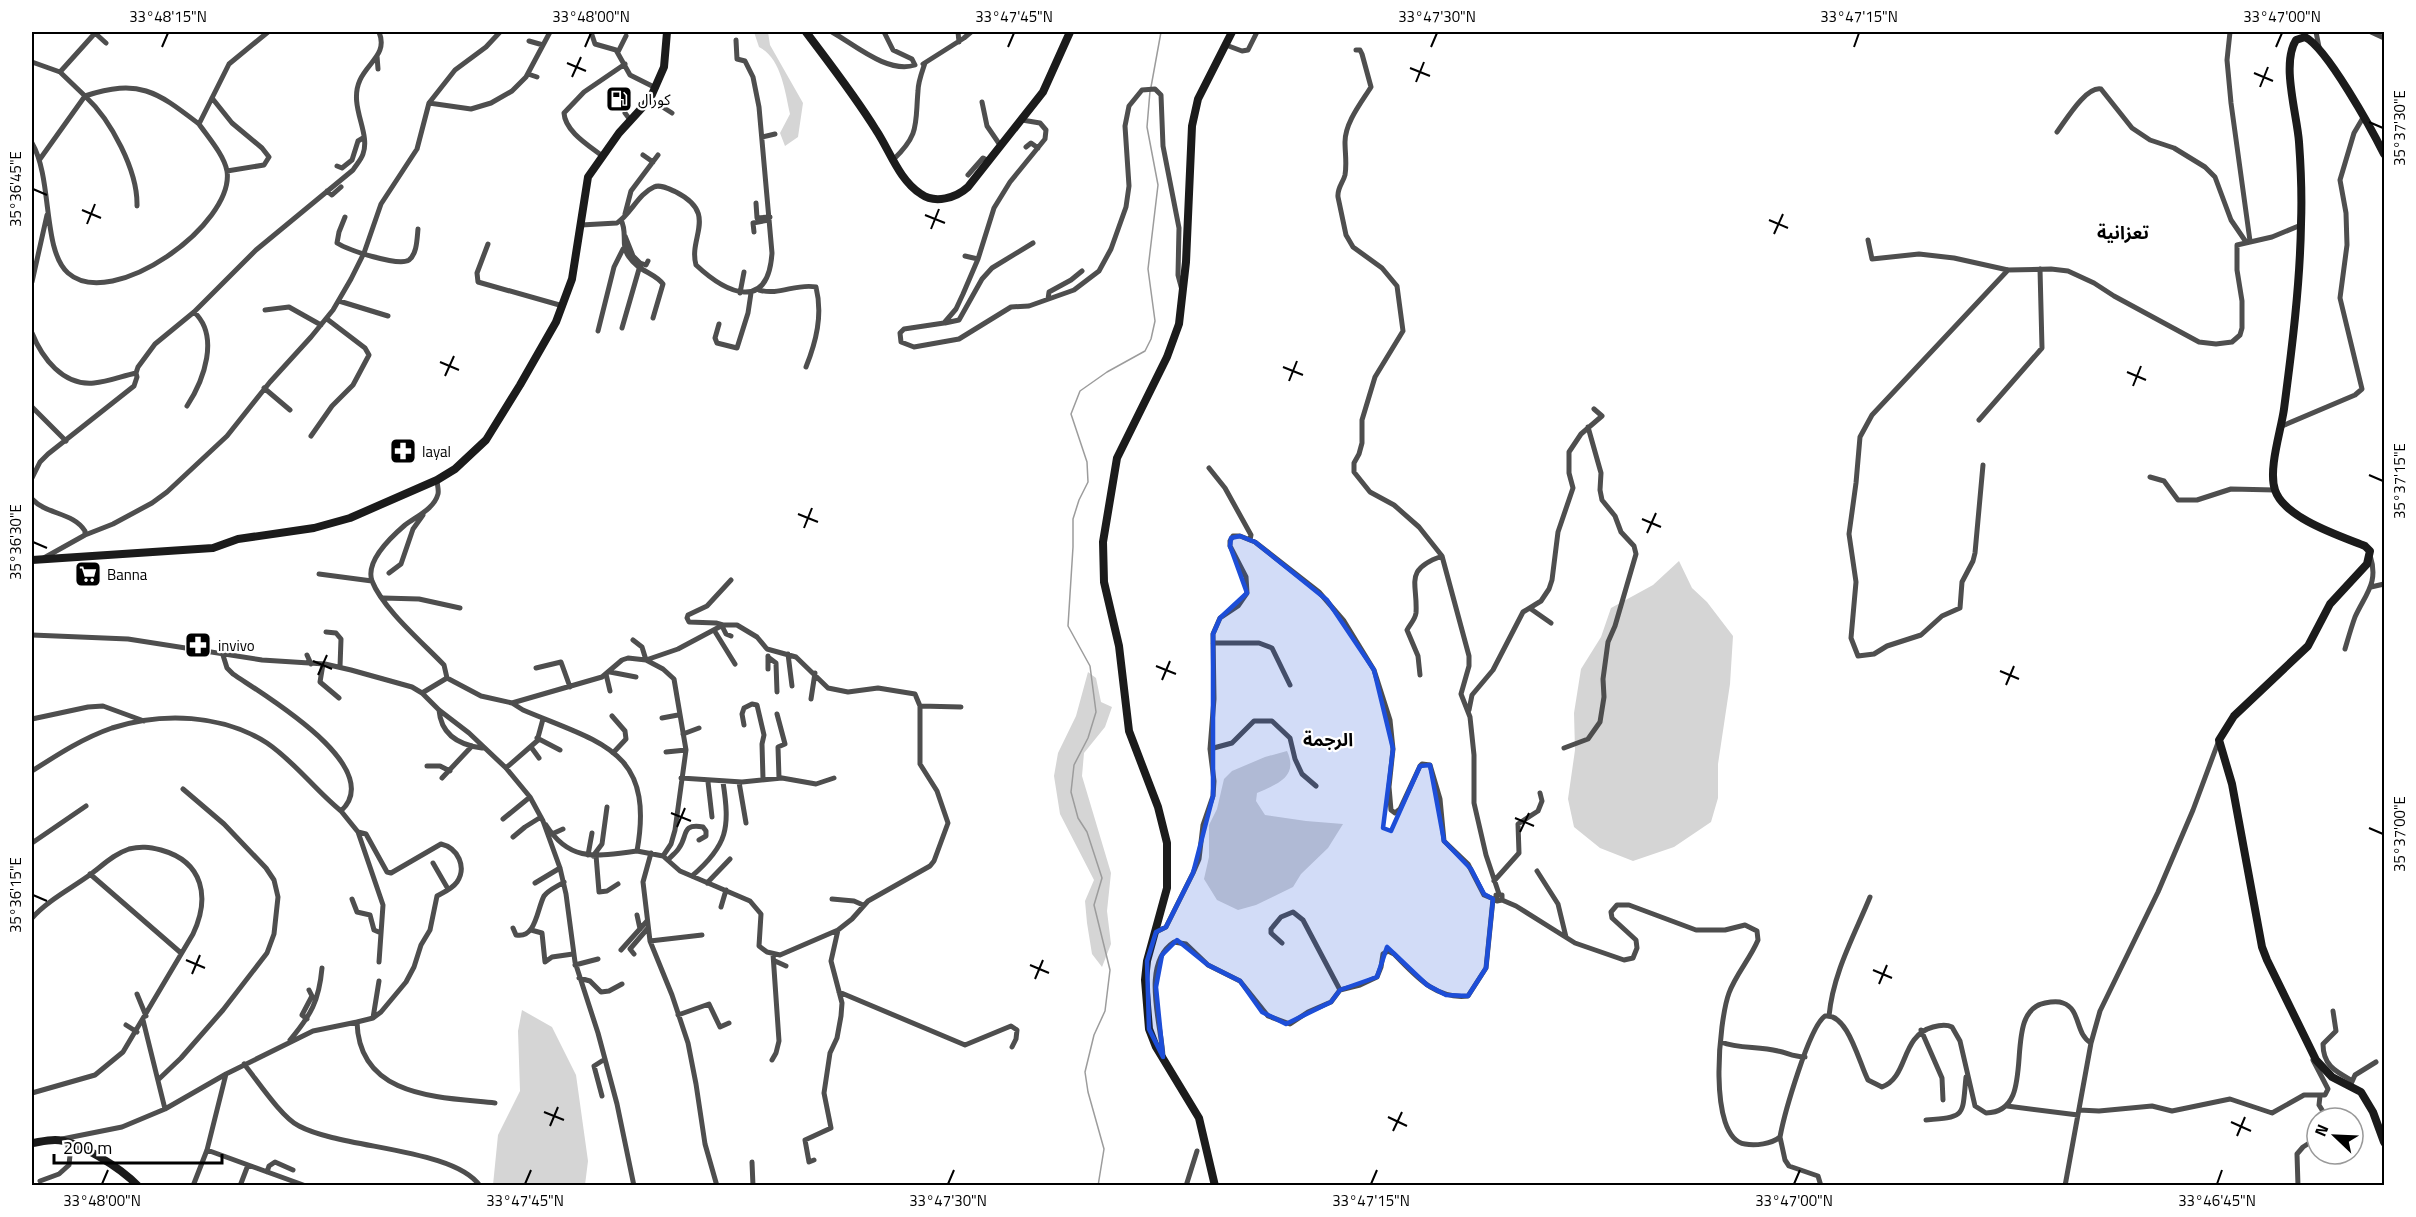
<svg xmlns="http://www.w3.org/2000/svg" width="2416" height="1217" font-family="'Titillium Web','Noto Sans Arabic',sans-serif">
  <style>
    .green { fill: #d5d5d5 }
    .lines { fill: none; stroke-linecap: round; stroke-linejoin: round }
    .stream { stroke: #9c9c9c; stroke-width: 1.5 }
    .street { stroke: #4e4e4e; stroke-width: 5 }
    .secondary { stroke: #1b1b1b; stroke-width: 8 }
    .marked { fill: #1d4ed8; fill-opacity: 0.2; stroke: #1d4ed8; stroke-width: 4.5; stroke-linejoin: round }
    .ticks { fill: none; stroke: #000; stroke-width: 2 }
    .labels { text-anchor: middle; dominant-baseline: central; stroke-width: 4.5; stroke-linejoin: round; paint-order: stroke }
    .poi-label { font-size: 15px; fill: #000; stroke: #fff; text-anchor: start }
    .quarter-label { font-size: 18px; font-weight: bold; fill: #000; stroke: #fff }
    .neatline { fill: none; stroke: #000; stroke-width: 2 }
    .ticks-label { font-size: 15px; text-anchor: middle; fill: #000 }
  </style>
  <rect width="100%" height="100%" fill="#fff"/>
  <!-- green -->
  <path class="green" d="M754,32h14l2,13 33,58 -5,34 -13,9 -5,-13 10,-19c-5,-23 -9,-56 -31,-67z
    M1679,561l13,27 15,14 26,34 -3,48 -12,80v34l-7,24 -37,25 -41,14 -33,-13 -26,-21 -6,-28 7,-49 -1,-37 7,-44 20,-32 10,-29 42,-23z
    M1088,672l8,6 5,24 11,5 -7,20 -21,26 -2,23 29,97 -4,38 4,33 -9,23 -10,-13 -5,-31 -2,-22 9,-21 -34,-66 -6,-38 4,-23 18,-37z
    M1287,751c12,26 -10,33 -30,42l-1,8 9,14 41,6 37,3 -15,24 -27,26 -8,13 -37,18 -18,5 -21,-10 -13,-21 5,-22v-32l8,-16 7,-30 8,-8 33,-14z
    M522,1010l30,17 24,48 12,86 -3,24h-92l5,-50 22,-44 -2,-60z"/>
  <g class="lines">
    <!-- stream -->
    <path class="stream" d="M1151,87l10,-55
      M1098,1186l6,-37 -16,-57 -3,-20 9,-37 11,-24 5,-41 -16,-65 8,-27 -15,-46 -9,-14 -7,-26 3,-27 14,-27 8,-26 -6,-46 -22,-40 5,-79v-28l6,-19 9,-18 -1,-20 -16,-48 9,-23 27,-19 38,-21 6,-12 4,-18 -7,-52 10,-84 -11,-58 3,-36"/>
    <!-- street -->
    <path class="street" d="M591,32l4,12 21,6 14,25 26,13
      M832,32c23,13 56,42 83,33l-3,-6 -19,-9 -9,-18
      M958,32l1,10
      M2230,32l-3,28 4,43 19,138
      M2316,32l3,15
      M2371,32l13,6
      M95,33l11,10
      M529,41l14,4
      M1226,45l16,6 6,-1 9,-18
      M1356,50h4l2,4 9,33c-10,16 -26,36 -26,55 0,11 2,22 0,33 -2,8 -8,13 -7,22l8,38 7,12 29,21 15,18 6,45 -28,46 -13,43v23l-3,11 -5,9v9l16,20 24,13 25,22 23,29 27,100v10l-8,28 9,23 4,38v48l12,52 13,39
      M618,52l8,-16
      M377,56l1,13
      M32,62l28,10 25,24 -45,63
      M923,64l41,-26 7,-6
      M60,72l36,-40
      M528,74l9,3
      M212,98l20,25 30,25 7,9 -5,8 -37,6
      M650,99l22,14
      M982,102l5,24 13,19
      M429,103l42,6 20,-6 21,-12 14,-14 24,-45
      M625,113l6,8
      M1022,120l18,3 6,7 -1,9 -35,43 -16,26 -16,51 -15,35 -7,15 -12,14 -40,6 -4,4 1,9 13,5 45,-8 52,-32 18,-1 45,-16 25,-19 12,-22 15,-42 3,-21 -4,-60 4,-20 13,-16 13,-1 6,6 2,51 16,82 -1,47 4,15
      M2057,132c9,-12 29,-46 44,-43l31,39 18,12 24,8 31,19 10,10 16,43 15,22
      M762,137l13,-3
      M32,143c21,36 10,107 36,130 44,39 167,-49 159,-102 -3,-16 -19,-34 -28,-47l30,-60 39,-32
      M1026,147l5,-4 7,5
      M601,155c-13,-10 -36,-24 -37,-42l20,-21 41,-28
      M643,155l10,7
      M893,160c27,-26 22,-35 25,-69 0,-9 4,-19 7,-28
      M337,166l5,2 10,-8 6,-19 5,-3
      M968,175l15,-17 6,3
      M327,191l5,4 9,-8
      M756,203l1,15 13,-1
      M137,206c1,-35 -26,-86 -52,-110 55,-18 72,-4 114,28
      M625,214l6,-23 27,-36
      M345,217l-6,15 -2,11c11,7 62,24 72,17 8,-6 8,-21 9,-31
      M621,220c7,13 -1,25 8,37 9,14 26,16 34,27l-10,34
      M581,225l36,-2c14,-9 21,-29 37,-36 6,-3 15,2 22,5 43,22 12,45 20,73 31,29 72,47 76,-12l-13,-146 -6,-30 -8,-16 -8,-2 -1,-19
      M754,232l-1,-9 16,-3
      M625,236l8,20 7,7 6,2 2,-4
      M1868,240l4,19 47,-5 35,4 54,12 43,-1 17,2 26,12 20,13 85,46 17,2 16,-2 8,-7 2,-7v-27l-5,-31v-25l35,-8 29,-12
      M488,244l-11,29 1,9 85,24
      M965,256l13,3
      M32,282l15,-67
      M759,290c20,6 37,-7 57,-3 7,28 0,55 -10,80
      M740,293l4,-21
      M1048,299l1,-7 22,-12 11,-9
      M339,301l49,15
      M265,310l24,-3 32,18
      M945,323l14,-3 23,-41 10,-11 41,-25
      M719,324l-4,14 2,5 20,5 11,-35 3,-20
      M622,328l17,-59
      M598,331l16,-64 9,-18
      M32,333c10,25 31,53 62,50 14,-1 28,-7 42,-10
      M264,388l26,22
      M187,406c17,-26 33,-70 7,-94
      M32,407l34,34
      M1979,420l63,-72 -2,-79
      M2282,426l73,-31 7,-6 -22,-91 7,-53 -1,-32 -6,-33 14,-47 10,-17
      M311,436l21,-30 21,-21 16,-30 -4,-7 -38,-29
      M1983,465l-8,88 -2,8 -11,21 -2,26 -18,8 -21,19 -34,11 -13,8 -16,2 -7,-18 5,-56 -7,-48 7,-51 4,-46 12,-22 136,-145
      M1209,468l16,20 26,47 -1,5
      M2150,477l14,4 14,19h19l34,-11 44,1
      M32,478l8,-16 8,-8 86,-68 3,-9 -1,-4 2,-6 17,-23 39,-32 62,-62 97,-80c3,-5 8,-10 10,-16 8,-22 -15,-48 -3,-74 8,-18 28,-26 19,-48
      M437,480c0,4 2,10 1,14 -4,15 -21,22 -33,31 -14,12 -40,36 -33,56 11,28 51,62 72,84l3,13
      M32,499c15,16 41,13 53,32v4l-43,24
      M85,535l28,-11 39,-21 15,-11 60,-56 43,-54 41,-45 22,-27 18,-31 13,-26 17,-49 36,-55 12,-46 26,-33 31,-23 14,-15
      M389,573l12,-9 12,-35 10,-14
      M319,574l53,7
      M2371,587l13,-3
      M383,598l36,1 41,9
      M1531,609l20,14
      M723,625l-7,-2 -27,-1 -2,-4 1,-3 19,-9 24,-26
      M722,626l4,8 5,2
      M714,630l21,34
      M326,632l10,1 5,6 -1,28
      M32,635l96,4 134,21 63,4 26,6 61,17 10,6 17,17 30,23 37,35 24,29 13,24 17,47 6,26 9,68 23,71 19,71 17,82
      M633,640l9,7 4,13
      M1213,643h46l13,5 18,37
      M2345,649c3,-10 6,-21 10,-32 11,-24 24,-34 15,-62
      M788,654l4,32
      M307,655l4,9
      M768,656v13
      M768,657l8,6 1,29
      M323,664l-3,18 19,16
      M536,668l25,-6 9,25
      M610,672l26,5
      M606,674l4,17
      M1420,675l-2,-19 -11,-26c3,-6 8,-10 9,-17 2,-30 -13,-43 26,-57
      M447,678l34,18 31,7 11,7c78,33 132,40 114,141 -40,5 -67,12 -91,-26
      M422,693l25,-15
      M811,699l4,-26
      M512,703l90,-26 20,-17 6,-2 18,2 17,9 11,10 12,71 -11,80 -4,14 -8,12
      M920,706l41,1
      M439,710c2,25 20,35 43,38
      M1469,710l3,-15 21,-25 30,-58 18,-11 8,-12 3,-9 6,-48 15,-44 -4,-15v-21l12,-18 21,-18 -8,-7
      M777,714l8,30 -7,3 1,31
      M612,716l13,15 1,8 -13,14
      M662,718l16,-3
      M32,719l56,-12 15,-1 41,15
      M744,725l-2,-11 2,-6 8,-4 5,1 7,30 -2,9 1,35
      M683,734l16,-6
      M537,738l23,12
      M531,747l8,11
      M1564,748l24,-9 12,-17 4,-25 -1,-18 5,-37 7,-16 21,-72 -2,-8 -13,-14 -6,-16 -13,-16 -2,-10 1,-17 -13,-46
      M1210,749l22,-6 22,-22h18l18,17 5,21 7,15 14,12
      M666,752l20,-2
      M427,766h13l10,5
      M506,768l31,-27 6,-22
      M32,771c25,-16 51,-33 80,-43 50,-16 110,-14 155,15 28,19 48,47 74,68 47,-44 -79,-117 -108,-137l-6,-6 -5,-16
      M442,778l30,-32
      M681,778l61,4 40,-4 34,6 18,-6
      M708,782l4,35
      M739,782l7,41
      M341,811l17,21 25,73 -4,57
      M503,819l27,-22
      M552,834l11,-5
      M513,837l12,-10 16,-10
      M32,843l54,-37
      M637,851l26,5 17,15 70,30 11,13 -2,32 8,6 13,3 58,-25 14,-11 16,-18 62,-35 4,-5 14,-38 -11,-32 -17,-27v-58l-5,-12 -37,-6 -30,4 -20,-4 -32,-31 -29,-8 -10,-12 -20,-12h-14l-45,24 -32,11
      M651,853l-8,29 7,59 22,54 16,48 8,41 9,60 12,42
      M588,855l4,-22
      M596,855l3,37 8,-1 11,-7
      M593,856l9,-12 5,-37
      M668,860c3,-4 9,-8 11,-12 9,-12 2,-25 24,-21l3,4v5l-7,4
      M433,863l15,26
      M1537,871l21,33 8,33
      M90,874l91,79
      M692,876c36,-31 38,-48 31,-94
      M1494,881l25,-28 -1,-29 20,-13 4,-10 -2,-8
      M535,883l25,-15
      M707,883l23,-24
      M352,899l5,13 13,3 4,15 7,3
      M832,899l22,2 9,4
      M1502,900v-5h-6l1,6 5,-1 14,6 59,37 49,17 9,-2 4,-10 -1,-8 -24,-22 -1,-6 6,-7h12l67,25h29l20,-5 12,6 1,9c-8,19 -22,34 -29,53 -10,27 -22,145 16,151 10,2 27,0 35,-7 4,-22 29,-110 45,-121 23,-3 34,47 43,64l14,7c27,-10 18,-51 51,-60 7,-2 13,-3 19,0l8,14 15,65 11,7c56,-1 12,-101 59,-110 5,-1 13,-2 18,0 18,6 12,31 28,40
      M721,907l5,-17
      M637,915l3,14
      M32,918c16,-18 40,-30 59,-44 12,-9 23,-20 38,-25 12,-3 20,-2 32,1 43,12 49,48 32,84l-70,118 -28,23 -63,18
      M513,928l3,7c20,4 21,-26 28,-39 4,-6 14,-10 20,-14
      M531,930l11,3 3,29 7,-5 21,-3
      M1156,932l10,-5 27,-54 6,-14 4,-34 10,-29 1,-15 -4,-32 4,-50 -1,-65 7,-16 18,-12 9,-13 -1,-16 -16,-31v-5l3,-5h7l15,6 64,50 25,29 30,49 16,50 3,29 -4,38 2,23 4,3 5,-4 20,-43 2,-2 8,1 10,34 4,42 24,23 16,31 12,5
      M650,941l52,-6
      M1282,943l-11,-10v-4l10,-12 12,-5 10,8 37,70
      M621,950l26,-29
      M634,954l-4,-5 18,-21
      M775,961l11,5
      M575,965l23,-6
      M579,978l11,3 11,11 8,-1 13,-7
      M839,992l126,53 46,-19 6,4 -1,9 -4,8
      M137,994l9,22
      M2333,1011l3,20 -13,13c0,21 12,27 28,36
      M678,1015l31,-11 11,23 9,-4
      M1829,1016c4,-43 25,-80 41,-119
      M373,1018l6,-37
      M307,1019l-5,-4 10,-19 -3,-6
      M143,1020l22,89
      M357,1022l16,-4 8,-6 25,-30 8,-15 7,-22 9,-15 7,-34c7,-4 15,-7 20,-14 10,-15 1,-34 -16,-38l-50,29 -4,-1 -21,-38 -8,-2
      M126,1025l11,7
      M1921,1030l21,48 1,22
      M290,1040c21,-25 29,-39 32,-72
      M1721,1042c18,7 37,4 57,9 10,2 15,6 27,6
      M1163,1057c-1,-31 -23,-93 11,-115l12,2 22,21 32,16 28,35 22,8 18,-12 23,-10 9,-12 20,-5 17,-8 4,-10 2,-13 5,-3 6,3c21,21 41,46 74,42l18,-28 7,-69
      M772,1060l4,-7 3,-12 -6,-87
      M244,1064c13,16 38,54 55,62 43,23 155,22 181,60
      M159,1079l22,-21 42,-48 44,-57 7,-19 4,-37 -4,-17 -8,-12 -42,-44 -41,-35
      M2351,1084l4,-9 21,-13
      M602,1096l-8,-30 11,-7
      M2320,1096l-1,9 8,13
      M2007,1106l71,9
      M2079,1110l20,1 53,-5 20,5 58,-12 42,14 32,-18h21l3,-6 -15,-29
      M1926,1120c41,-3 36,-4 40,-43
      M1780,1137l5,23 4,6 29,10 3,10
      M62,1139l60,-12 43,-18 61,-35 87,-43 44,-9c2,76 82,75 138,81
      M207,1150l99,36
      M814,1160l-5,2 -4,-22 26,-12 -7,-35 6,-40 7,-15 4,-22 1,-13 -11,-42 7,-31
      M752,1162l1,24
      M267,1172l2,-6 6,-4 18,8
      M40,1181l19,-7 10,-9 1,-10 -3,-13
      M193,1186l14,-36 19,-76
      M240,1186l8,-21
      M1186,1186l11,-35
      M2065,1186l26,-143 9,-32 58,-119 35,-82 26,-70
      M2298,1186l-1,-32 6,-7 14,-9"/>
    <!-- secondary -->
    <path class="secondary" d="M806,32c24,32 49,64 70,98 14,21 23,50 45,64 14,10 35,4 47,-7l75,-95 27,-60
      M2384,154c-12,-24 -57,-106 -79,-117l-9,3c-15,24 1,74 3,102 2,27 3,55 2,82 -1,61 -9,124 -17,185 -3,22 -16,60 -9,81 9,28 65,46 90,56l5,5 -3,13 -37,40 -22,42 -74,70 -15,24 13,44 30,163 5,13 49,100 16,17 29,15 12,20 11,30
      M32,560l181,-12 25,-9 76,-11 36,-10 87,-38 18,-11 31,-29 34,-55 36,-63 16,-43 16,-102 31,-44 31,-34 14,-32 3,-35
      M32,1143c7,-1 15,-3 23,-3 23,0 67,29 83,46
      M1215,1186l-16,-68 -43,-71 -7,-18 -4,-49 2,-19 20,-73v-45l-9,-36 -29,-76 -10,-85 -15,-64 -1,-40 14,-84 50,-101 12,-33 7,-62 6,-136 6,-27 34,-67"/>
  </g>
  <!-- marked area -->
  <path class="marked" d="M1240,536l15,6 72,58 47,70 19,79 -10,79 8,3 29,-65 10,-1 14,76 27,28 13,25 9,5 -7,69 -18,28 -22,-1 -19,-10 -40,-38 -10,30 -37,13 -9,12 -45,22 -24,-12 -22,-31 -32,-16 -31,-25 -15,15 -6,32 7,70 -14,-28 -2,-68 9,-29 10,-5 27,-54 20,-77v-162l7,-16 27,-25 -17,-47 1,-8z"/>
  <!-- ticks -->
  <path class="ticks" d="M162,47l6,-14M585,47l6,-14M1008,47l6,-14M1431,47l6,-14M1854,47l5,-14M2276,47l6,-14M567,63l19,8M1410,68l20,8M2254,73l19,8M572,77l9,-20M1416,82l8,-20M2260,87l8,-20M2369,122l14,6M33,189l14,6M82,210l19,8M925,215l20,8M1769,220l19,8M87,224l8,-20M931,229l8,-20M1774,234l9,-20M440,362l19,8M1283,367l20,8M2127,372l19,8M445,376l9,-20M1289,381l8,-20M2133,386l8,-20M2369,475l14,6M798,514l20,8M1642,519l19,8M804,528l8,-20M1647,533l9,-20M33,542l14,6M313,661l19,8M1156,666l20,8M2000,671l19,8M318,675l9,-20M1162,680l8,-19M2006,685l8,-19M671,813l20,8M1515,818l19,8M677,827l8,-19M2369,828l14,6M1520,832l9,-19M33,895l14,6M186,960l19,8M1030,965l19,8M1873,970l19,8M192,974l8,-19M1035,979l8,-19M1879,984l8,-19M544,1112l20,8M1388,1117l19,9M2231,1122l20,9M550,1126l8,-19M1393,1131l9,-19M2237,1136l8,-19M102,1184l6,-14M525,1184l6,-14M948,1184l6,-14M1371,1184l6,-14M1794,1184l6,-14M2217,1184l5,-14"/>
  <!-- icons -->
  <defs>
    <symbol id="fuel-square" viewBox="-11 -11 22 22"><rect x="-9" y="-9" width="18" height="18" rx="4" fill="#000" stroke="#fff"/><path d="M-5.5-6h7V0h2V4h1.3V-2.5L3-4.5l.8-.8L6-3V5H2.5V1h-1V6h-7ZM-4.2-4.7v3.2H.2V-4.7Z" fill="#fff"/></symbol>
    <symbol id="pharmacy-square" viewBox="-11 -11 22 22"><rect x="-9" y="-9" width="18" height="18" rx="4" fill="#000" stroke="#fff"/><path d="M-2-6h4v4h4v4h-4v4h-4v-4h-4v-4h4Z" fill="#fff"/></symbol>
    <symbol id="supermarket-square" viewBox="-11 -11 22 22"><rect x="-9" y="-9" width="18" height="18" rx="4" fill="#000" stroke="#fff"/><path d="M-6-5.5h2.5l.6 2H6L4.5 2H-2.5L-4.4-4H-6ZM-1.5 3.2a1.3 1.3 0 1 0 .1 0ZM3 3.2a1.3 1.3 0 1 0 .1 0Z" fill="#fff"/></symbol>
  </defs>
  <g fill-rule="evenodd">
    <use href="#fuel-square" x="604" y="84" width="30" height="30"/>
    <use href="#pharmacy-square" x="388" y="436" width="30" height="30"/>
    <use href="#supermarket-square" x="73" y="559" width="30" height="30"/>
    <use href="#pharmacy-square" x="183" y="630" width="30" height="30"/>
  </g>
  <g class="labels">
    <!-- poi labels -->
    <g class="poi-label">
      <text x="638" y="99">كورال</text>
      <text x="422" y="451">layal</text>
      <text x="107" y="574">Banna</text>
      <text x="218" y="645">invivo</text>
    </g>
    <!-- quarter labels -->
    <g class="quarter-label">
      <text x="2123" y="232">تعزانية</text>
      <text x="1328" y="739">الرجمة</text>
    </g>
  </g>
  <!-- border -->
  <rect width="2416" height="1217" fill="none" stroke="#ffffff" stroke-width="66"/>
  <!-- north arrow -->
  <g transform="translate(2335 1136) rotate(293)"><circle r="28" fill="#ffffff" stroke="#999999" stroke-width="1.5"/>
  <path d="M0-4.5L10 22L0 15L-10 22Z" fill="#000000"/>
  <text y="-9" font-size="16" font-weight="bold" text-anchor="middle" fill="#000000">N</text>
  </g>
  <!-- scale -->
  <path d="M54 1154v9h168v-9" fill="none" stroke="#000000" stroke-width="3"/>
  <text x="63" y="1154" font-size="18" fill="#000000" stroke="#ffffff" stroke-width="4.5" paint-order="stroke">200 m</text>
  <rect x="33" y="33" width="2350" height="1151" class="neatline"/>
  <g class="ticks-label">
    <text x="168" y="22">33°48'15"N</text>
    <text x="591" y="22">33°48'00"N</text>
    <text x="1014" y="22">33°47'45"N</text>
    <text x="1437" y="22">33°47'30"N</text>
    <text x="1859" y="22">33°47'15"N</text>
    <text x="2282" y="22">33°47'00"N</text>
    <text transform="translate(2400 128) rotate(-90)" y="5">35°37'30"E</text>
    <text transform="translate(16 189) rotate(-90)" y="5">35°36'45"E</text>
    <text transform="translate(2400 481) rotate(-90)" y="5">35°37'15"E</text>
    <text transform="translate(16 542) rotate(-90)" y="5">35°36'30"E</text>
    <text transform="translate(2400 834) rotate(-90)" y="5">35°37'00"E</text>
    <text transform="translate(16 895) rotate(-90)" y="5">35°36'15"E</text>
    <text x="102" y="1206">33°48'00"N</text>
    <text x="525" y="1206">33°47'45"N</text>
    <text x="948" y="1206">33°47'30"N</text>
    <text x="1371" y="1206">33°47'15"N</text>
    <text x="1794" y="1206">33°47'00"N</text>
    <text x="2217" y="1206">33°46'45"N</text>
  </g>
</svg>
